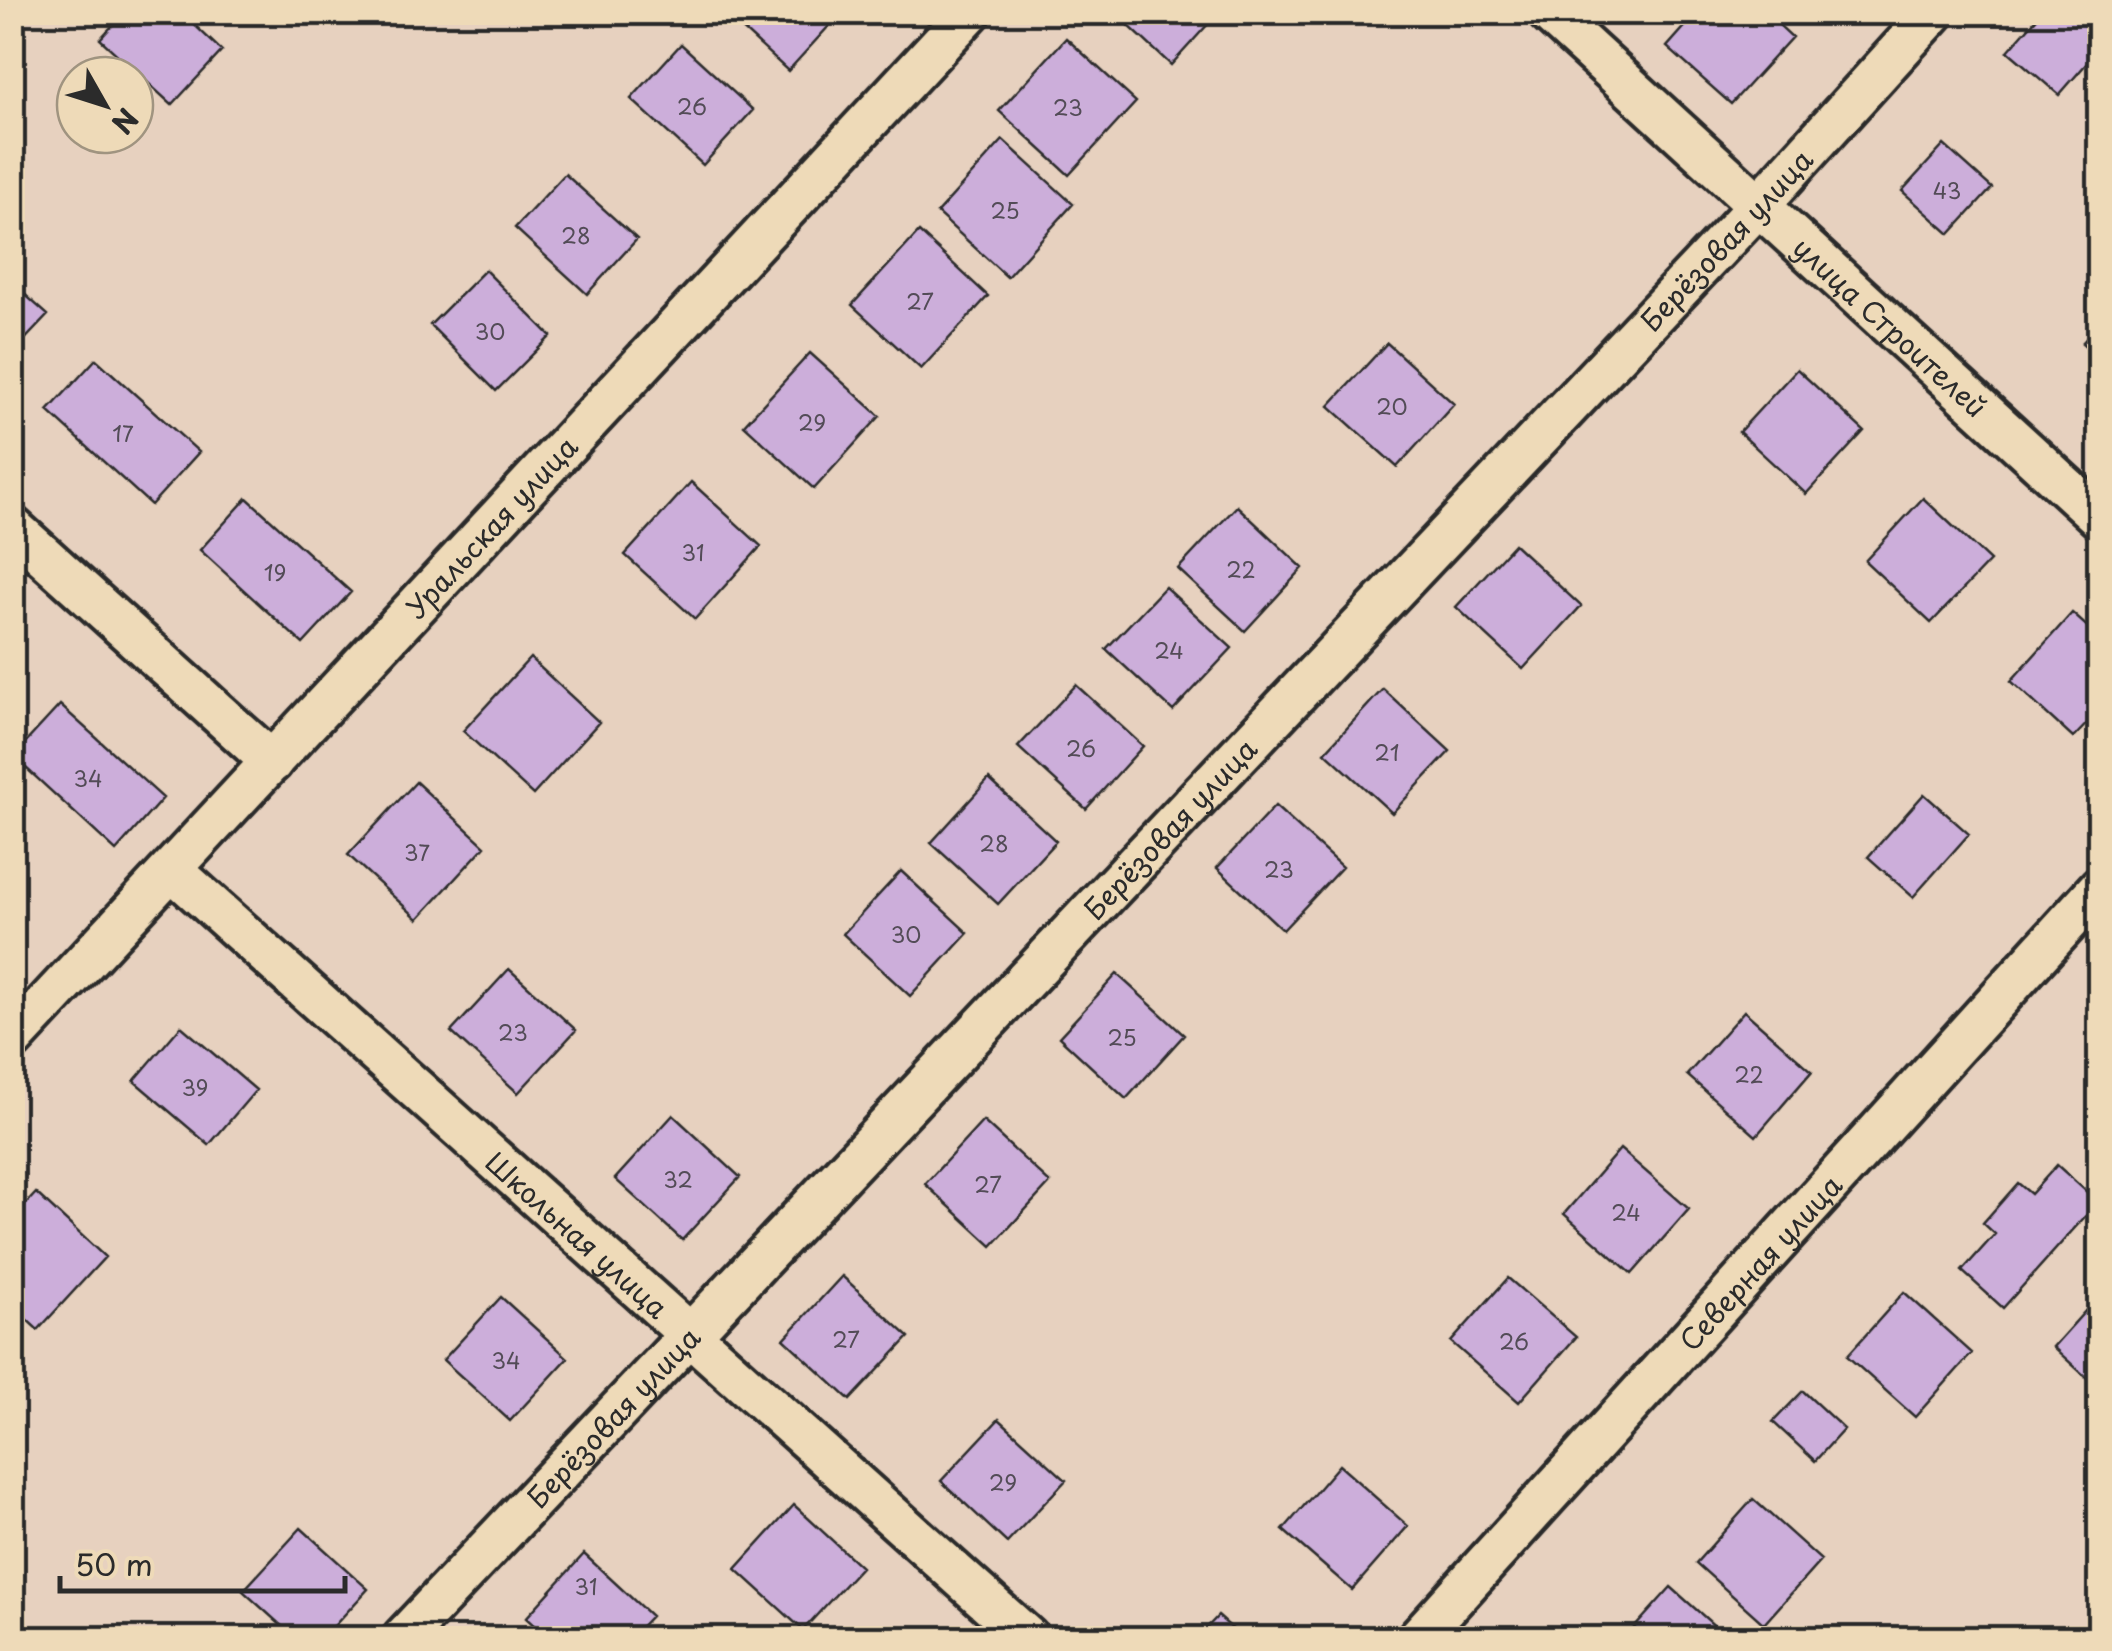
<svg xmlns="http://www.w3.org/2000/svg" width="2112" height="1651" font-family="'Playpen Sans',sans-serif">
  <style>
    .building { fill: #ccaeda; stroke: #2b2b2b; stroke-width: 2.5 }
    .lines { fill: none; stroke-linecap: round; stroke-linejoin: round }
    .minor-casing { stroke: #2b2b2b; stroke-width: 48 }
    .minor { stroke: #eedab8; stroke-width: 40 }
    .labels { text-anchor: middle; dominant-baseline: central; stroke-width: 8; stroke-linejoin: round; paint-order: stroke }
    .number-label { font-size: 22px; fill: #534c57 }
    .street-label { font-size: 28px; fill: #2b2b2b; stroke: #eedab8 }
  </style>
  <rect width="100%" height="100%" fill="#e7d1bf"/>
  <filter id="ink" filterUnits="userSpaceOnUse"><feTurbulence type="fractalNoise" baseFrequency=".01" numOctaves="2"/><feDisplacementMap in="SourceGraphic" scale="20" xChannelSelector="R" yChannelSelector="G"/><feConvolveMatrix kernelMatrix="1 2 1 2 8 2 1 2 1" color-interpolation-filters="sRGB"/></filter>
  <g filter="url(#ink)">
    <!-- building -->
    <path class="building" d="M125,12h56l41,39 -50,54 -72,-66z
      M724,12h110l4,4 -50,55z
      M1114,12h105l-48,53z
      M1698,12h67l27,25 -61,67 -64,-57z
      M2042,12h58v36l-41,47 -51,-44z
      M1066,38l70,64 -67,73 -70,-64z
      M681,44l72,66 -50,55 -72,-66z
      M1003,140l70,64 -66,73 -70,-64z
      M1944,145l48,43 -42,46 -48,-43z
      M565,174l72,65 -50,55 -72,-66z
      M919,232l69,64 -67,73 -69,-64z
      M485,270l66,66 -55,55 -66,-66z
      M12,283l36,32 -36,38z
      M2100,324v35l-18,-16z
      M1387,343l67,61 -57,63 -68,-61z
      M810,353l70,63 -66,73 -70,-64z
      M96,359l103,93 -48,53 -103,-94z
      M1797,369l67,62 -58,63 -67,-62z
      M691,482l70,64 -66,73 -70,-64z
      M247,498l104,94 -48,52 -103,-94z
      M1923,498l67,63 -59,62 -66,-62z
      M1237,506l66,62 -58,63 -67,-62z
      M1514,544l67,62 -58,63 -67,-62z
      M1165,587l67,61 -59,63 -67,-62z
      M2072,613l28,25v72l-27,28 -62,-57z
      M530,658l69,64 -66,73 -70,-64z
      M1076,685l67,61 -57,63 -68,-62z
      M1383,689l67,62 -58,62 -67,-61z
      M60,705l103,93 -47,53 -103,-95z
      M989,779l67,62 -58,63 -67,-61z
      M416,782l69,64 -67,73 -70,-64z
      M1924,794l45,40 -56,63 -45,-40z
      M1275,806l67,61 -59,63 -66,-62z
      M901,871l67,62 -58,63 -67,-62z
      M509,969l67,61 -58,63 -67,-61z
      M1117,974l67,61 -58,64 -67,-62z
      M1744,1011l68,60 -56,65 -69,-61z
      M181,1026l75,64 -47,55 -75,-64z
      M673,1115l67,62 -58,63 -67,-61z
      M983,1121l67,62 -58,63 -67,-62z
      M1620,1149l69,60 -57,65 -68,-60z
      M2057,1165l41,37 -95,106 -41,-37 33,-37 -12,-11 35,-40 13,11z
      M36,1193l69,64 -67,73 -26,-24v-87z
      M842,1276l67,61 -59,63 -66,-61z
      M1508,1278l68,59 -57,65 -68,-60z
      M1904,1292l68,61 -57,64 -68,-61z
      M501,1297l67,61 -58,63 -67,-61z
      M2096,1299l4,3v88l-47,-43z
      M1803,1391l41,38 -29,32 -42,-39z
      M999,1419l67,61 -59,63 -66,-62z
      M1339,1465l69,61 -56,64 -69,-60z
      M1753,1499l68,61 -57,64 -68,-61z
      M794,1505l67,62 -58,63 -67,-61z
      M301,1528l67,61 -45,49h-28l-52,-47z
      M584,1554l67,62 -21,22h-82l-22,-20z
      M1671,1587l57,51h-103z
      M1218,1616l25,22h-46z"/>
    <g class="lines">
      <defs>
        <g id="minor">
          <path id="s1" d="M1548,12l552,506"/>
          <path d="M12,527l260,235"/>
          <path id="s2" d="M172,870l856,768"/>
          <path id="s3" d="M12,1040l958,-1028"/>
          <path id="s4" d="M403,1638l1356,-1433 175,-193"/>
          <path id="s5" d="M1418,1638l682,-751"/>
        </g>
      </defs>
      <!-- minor casing -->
      <use href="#minor" class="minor-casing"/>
      <!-- minor -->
      <use href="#minor" class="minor"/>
    </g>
  </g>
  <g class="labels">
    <!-- number labels -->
    <g class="number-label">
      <text x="692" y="105">26</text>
      <text x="1068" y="106">23</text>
      <text x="1947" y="189">43</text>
      <text x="1005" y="209">25</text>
      <text x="576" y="234">28</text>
      <text x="920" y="300">27</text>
      <text x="490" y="330">30</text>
      <text x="1392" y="405">20</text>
      <text x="812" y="421">29</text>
      <text x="123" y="432">17</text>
      <text x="693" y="551">31</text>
      <text x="1241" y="568">22</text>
      <text x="275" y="571">19</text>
      <text x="1169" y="649">24</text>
      <text x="1081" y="747">26</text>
      <text x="1387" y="751">21</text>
      <text x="88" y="777">34</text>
      <text x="994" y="842">28</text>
      <text x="417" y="851">37</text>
      <text x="1279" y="868">23</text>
      <text x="906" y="933">30</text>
      <text x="513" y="1031">23</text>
      <text x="1122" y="1036">25</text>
      <text x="1749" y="1073">22</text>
      <text x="195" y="1086">39</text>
      <text x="678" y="1178">32</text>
      <text x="988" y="1183">27</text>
      <text x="1626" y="1211">24</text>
      <text x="846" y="1338">27</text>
      <text x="1514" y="1340">26</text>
      <text x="506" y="1359">34</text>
      <text x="1003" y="1481">29</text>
      <text x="586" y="1585">31</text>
    </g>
    <!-- street labels -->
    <g class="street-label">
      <text stroke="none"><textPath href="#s4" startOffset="1925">Берёзовая улица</textPath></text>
      <text stroke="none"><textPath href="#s1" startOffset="465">улица Строителей</textPath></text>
      <text stroke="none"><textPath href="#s3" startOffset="702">Уральская улица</textPath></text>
      <text stroke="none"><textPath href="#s4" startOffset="1115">Берёзовая улица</textPath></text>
      <text stroke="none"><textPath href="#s2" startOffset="545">Школьная улица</textPath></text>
      <text stroke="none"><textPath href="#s5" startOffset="508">Северная улица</textPath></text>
      <text stroke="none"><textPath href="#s4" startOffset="305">Берёзовая улица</textPath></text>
    </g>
  </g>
  <!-- margin -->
  <rect width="2112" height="1651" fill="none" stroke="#eedab8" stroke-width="50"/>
  <rect x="25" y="25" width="2062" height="1601" fill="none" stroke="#2b2b2b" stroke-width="4" filter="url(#ink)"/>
  <!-- north arrow -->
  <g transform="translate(105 105) rotate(129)"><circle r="48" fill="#eedab8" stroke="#a09480" stroke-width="2.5"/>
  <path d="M0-8L18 38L0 25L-18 38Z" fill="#2b2b2b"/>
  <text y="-15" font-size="28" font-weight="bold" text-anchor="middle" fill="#2b2b2b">N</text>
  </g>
  <!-- scale -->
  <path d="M60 1576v15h285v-15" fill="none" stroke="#2b2b2b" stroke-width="5"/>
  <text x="75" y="1576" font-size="30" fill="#2b2b2b" stroke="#eedab8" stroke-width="8" paint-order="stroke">50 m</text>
</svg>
